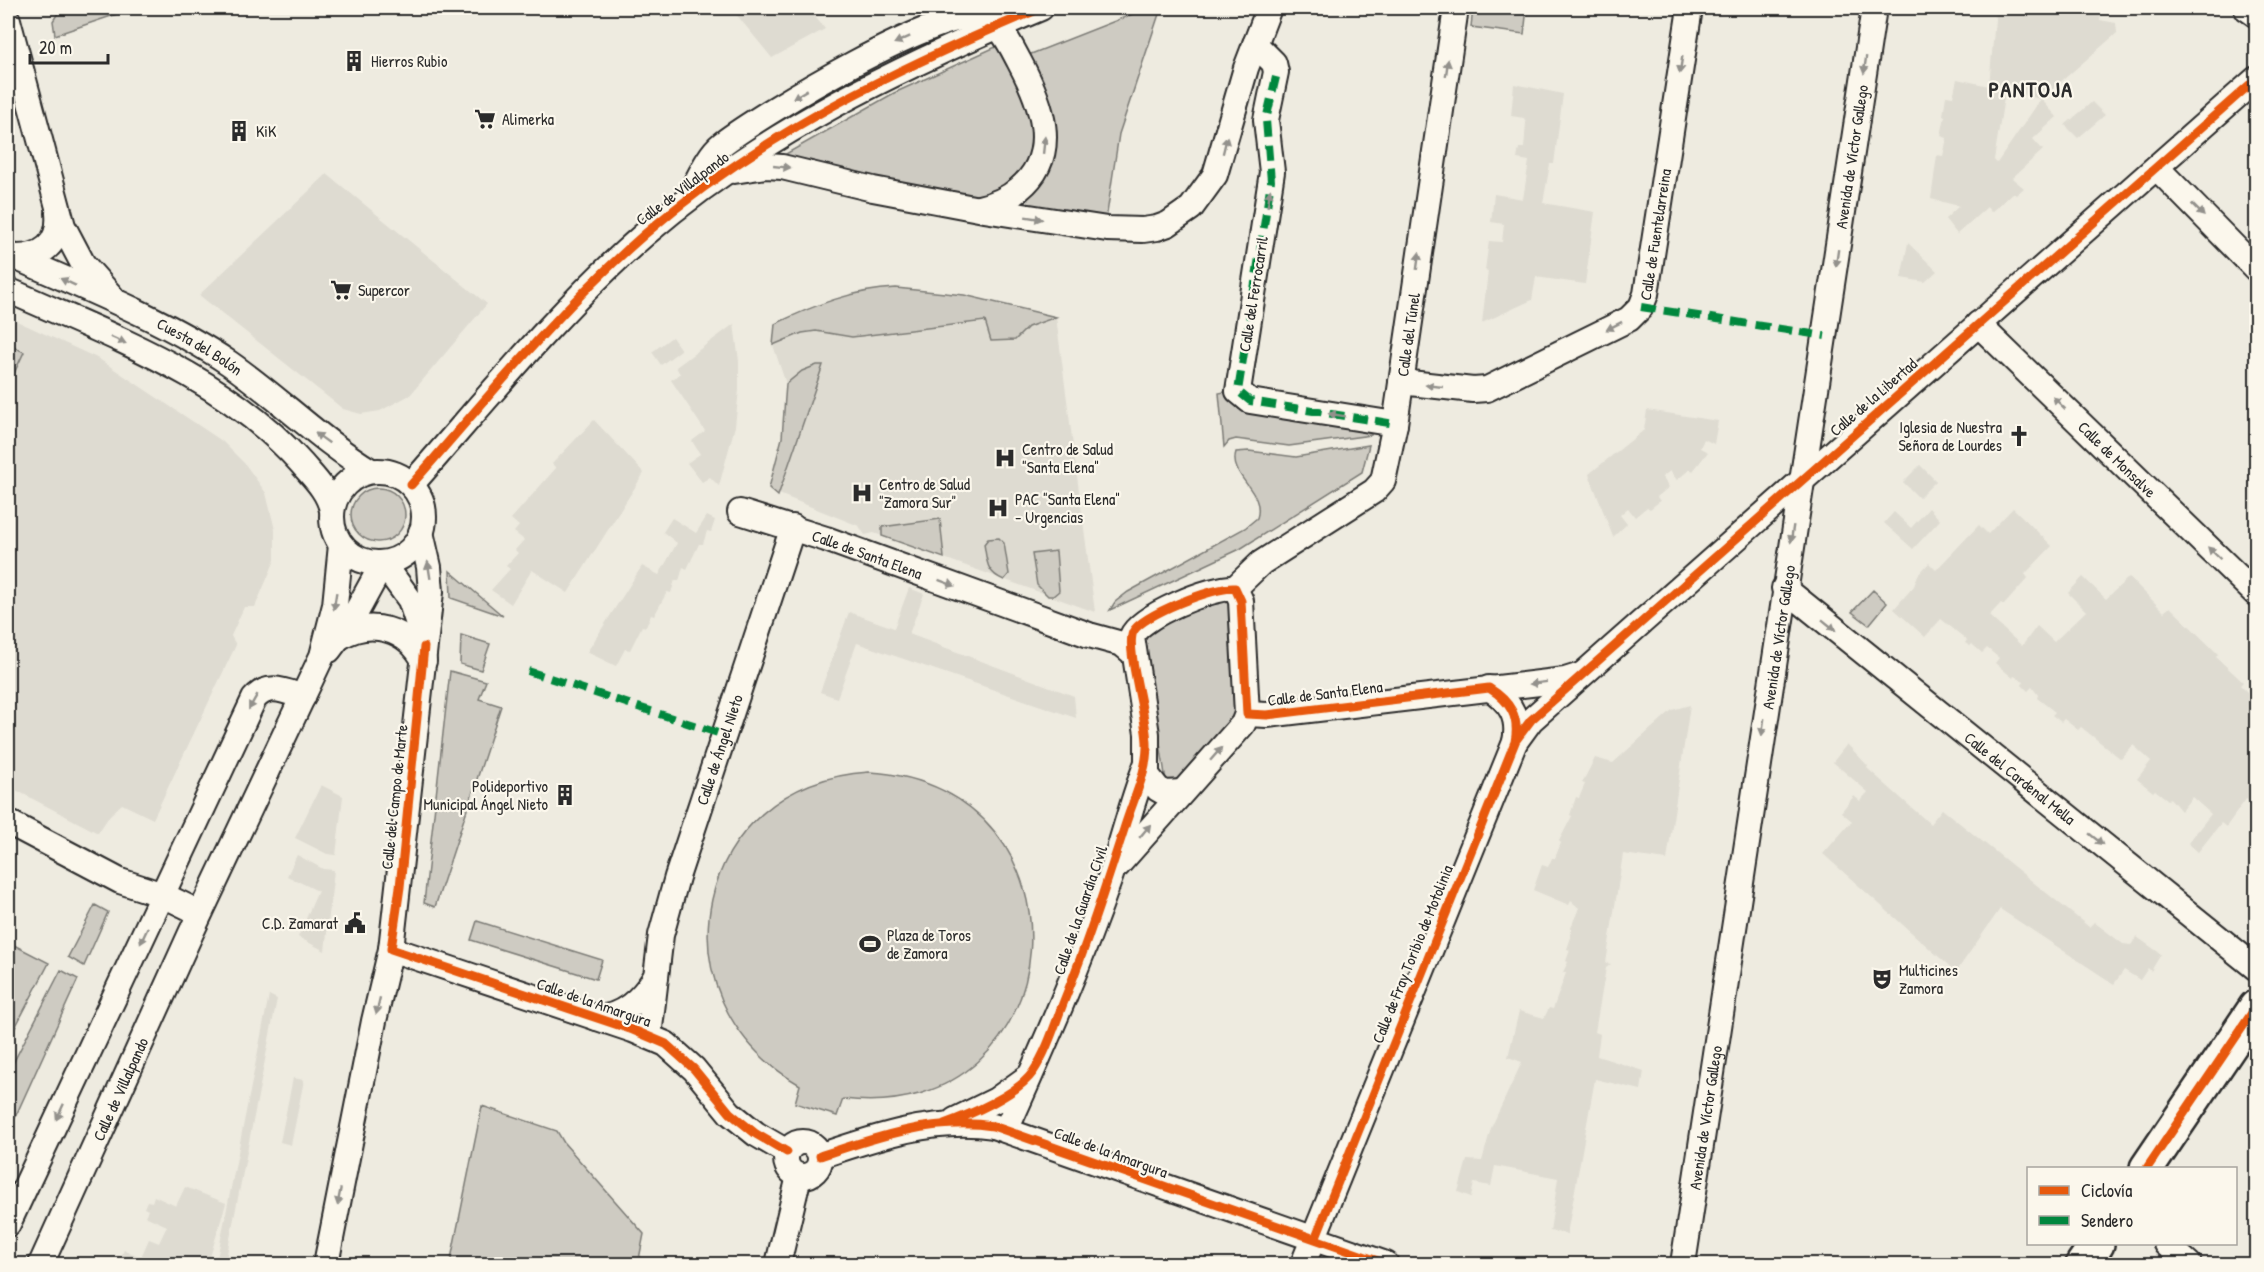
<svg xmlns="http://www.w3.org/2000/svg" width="2264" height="1272" font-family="'Patrick Hand',sans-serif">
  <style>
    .built { fill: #dedbd1; fill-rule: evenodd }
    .green { fill: #cecbc2; stroke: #7c7b76; stroke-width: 1.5 }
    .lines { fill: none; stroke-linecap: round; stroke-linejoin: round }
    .street-casing { stroke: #2b2b2b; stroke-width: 28 }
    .secondary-casing { stroke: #2b2b2b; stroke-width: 38 }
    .street { stroke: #fbf7ec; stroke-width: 24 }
    .secondary { stroke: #fbf7ec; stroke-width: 33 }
    .quiet { stroke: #00873e; stroke-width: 8; stroke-dasharray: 15 8; stroke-linecap: butt }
    .cycleway-casing { stroke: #fbf7ec; stroke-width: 13 }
    .cycleway { stroke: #e8590c; stroke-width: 9 }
    .oneway { fill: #93918c }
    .labels { text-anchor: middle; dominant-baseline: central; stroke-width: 4.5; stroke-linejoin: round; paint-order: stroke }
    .poi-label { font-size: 16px; fill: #2b2b2b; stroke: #fbf7ec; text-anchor: start }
    .street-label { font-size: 16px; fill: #2b2b2b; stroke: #fbf7ec }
    .district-label { font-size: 22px; font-weight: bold; letter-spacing: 1.5px; fill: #2b2b2b; stroke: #fbf7ec }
  </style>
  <rect width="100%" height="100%" fill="#eeebe0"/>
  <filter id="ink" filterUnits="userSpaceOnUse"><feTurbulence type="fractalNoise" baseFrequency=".0167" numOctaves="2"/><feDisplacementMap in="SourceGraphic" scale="12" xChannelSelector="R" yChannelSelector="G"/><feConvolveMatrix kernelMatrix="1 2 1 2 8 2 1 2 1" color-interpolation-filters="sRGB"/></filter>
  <g filter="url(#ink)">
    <!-- built -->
    <path class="built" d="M731,8h77l17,21 -53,29z
      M1996,8h106l-2,12 16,3 1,10 -76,66 16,18 -24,22 10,11 -31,28 12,10 -8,7 -3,-2 -22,19 -4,-5 -30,27 -12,-15 14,-13 -28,-7 6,-44 6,1 4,-18 -6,-2 4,-20 -2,-1 3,-19 7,1 4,-18 32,7zM2005,91l36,8 -44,64 -3,-3z
      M1514,84l49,10 -9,70h-4l-7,39 52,9 -10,72 -49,-7 -4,23 -50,23 6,-52 -3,-1 4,-29 13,1 2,-18 -13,-2 3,-28 29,5 6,-38 -12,-2 2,-11h5l2,-25 -2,-5 -13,-2z
      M2092,102l13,13 -27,23 -13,-13z
      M327,174l160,130 -77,91 -30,16 -19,3 -18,-5 -144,-114z
      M1908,243l29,28 -12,11 -24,-4z
      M896,288l68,7 92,22 39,295 -221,-79 -9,2 -6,-9 -90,-36 13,-52 4,-54 -13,-39 2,-21 67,-28 25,-6z
      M8,317l91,42 123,82 23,23 21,29 9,37v30l-20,47h-11l-13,29 5,9 -83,174 -31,-15 -12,11 -12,18 -90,-47z
      M734,324l5,37v29l-4,36 -16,60 -9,-9 -8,5 -15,-19 13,-9 -8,-13 13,-10 -34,-51 9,-6 -4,-7z
      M672,337l9,13 -20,15 -9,-13z
      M1647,410l71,11 -4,23 -10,-5 -4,9 8,4 -15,19 -3,-2 -13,11 -7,-9 -8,6 7,10 -12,10 3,4 -10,8 -3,-2 -12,10 -7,-9 -8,7 7,9 -14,13 -24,-63 55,-44z
      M594,420l50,53 -76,120 -36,-23 -21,34 -20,-14 19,-21 -4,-3 12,-13 -3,-3 9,-10 -10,-8 5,-6 -8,-7 45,-51 -4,-4z
      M1920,465l16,16 -17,17 -16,-16z
      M1929,508l11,12 -27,29 -29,-26 10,-11 17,16z
      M2013,508l39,38 -27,28 3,4 -24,27 -3,-2 -12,13 33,30 15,-20 17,16 32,-31 -18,-18 15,-16 23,22 23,-22 35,35 6,-5 48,47 -2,3 27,25 -3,3 16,16v94l-5,7 -5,-3 -20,28 -5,-4 -23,29 -10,-9 23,-29 -19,-17 -11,14 -11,-13 -2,2 -13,-10 -2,2 -16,-13 14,-18 -18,-16 -12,14 -40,-32 -3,3 -14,-11 -3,3 -9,-7 3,-3 -18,-14 1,-3 -6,-8 -4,4 -6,-6 2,-4 -10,-5 -1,2 -18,-15 4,-5 -12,-10 -5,5 -10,-9 -2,2 -5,-3 2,-3 -26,-21 -16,18 -31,-28 20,-23 4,-11 11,-12 7,7 43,-45 9,9z
      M707,516l8,4 -4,12 -4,-1 -4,13h-4l-12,25 -4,-2 -4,14 -4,-1 -4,13 -4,-1 -13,24 -3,-1 -5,12 -4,-1 -12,24 -5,-1 -9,17 -29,-14 55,-86 17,9 18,-32 -14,-11 9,-14 24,15z
      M909,588l15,6 -15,40 165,62 2,22 -219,-75 -20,55 -17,-6 29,-80 45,16z
      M1690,705l-23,155 -44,-6 -17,109 5,1 -5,4 -11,64 5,2 -3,22 47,15 -3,19 -46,-11 -28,155 -17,-3 8,-53 -63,-12 -4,20 -17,-3 -3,14 -13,-5 9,-32 15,1 9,-33 31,-66 -14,-5 11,-46 25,7 5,-10 4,1 13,-36 -3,-1 5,-10 -2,-1 4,-11 -3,-1 4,-12v-10l8,-19 -8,-7 -2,4 -36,-15 9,-25 6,2 4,-9h3l6,-15 -2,-2 13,-25 -2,-1 6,-18 3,1 6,-14 -3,-1 13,-25 18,5 59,-53z
      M1847,744l21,22 -1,2 63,56 12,-15 147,118 5,-5 29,22 8,1 6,-8 24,17 -10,17 -3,-3 -8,12 -16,-10 -10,14 -114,-75 -44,63 -133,-118 29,-33 -11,-9 13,-16 6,5 8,-9 -35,-30z
      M321,785l22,11 -7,59 -9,-1 -32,-16z
      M297,855l26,14 11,1 -9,81 -27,-14 20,-46 -31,-15z
      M269,995l8,4 -52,265h-9z
      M293,1078l11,2 -13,65 -11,-3z
      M185,1187l41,16 -18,61h-88v-2l-5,-2 2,-4 4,1 3,-7 17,7 8,-18 10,4 8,-17 -22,-10 3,-6 -4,-2 3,-7 5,1 2,-6 22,10z"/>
    <!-- green -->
    <path class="green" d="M61,8h74l-80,27 -2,-14z
      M1148,8h13l-42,126 -13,86 -93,-15 25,-21 -12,-128z
      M1473,8h54l-3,26 -53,-7z
      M1000,45l20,39 16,46 -10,38 -27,23 -25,7 -95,-19 -95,-24 110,-62z
      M896,288l68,7 92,22 -28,10 -13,13 -24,1 -6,-20 -133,16 -36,-6 -14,2 -29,12 2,-21c40,-19 77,-34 121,-36z
      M8,344l16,8 -16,34z
      M817,365h6l-45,131 -9,-8 13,-50 4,-54 16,-13z
      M1224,392l15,17 133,21 -1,5 -82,11 -53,-7 -7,2 -5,6 -5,-54z
      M1369,445l-7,27 -122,77 -130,61 5,-8 13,-10 117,-64 12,-10c9,-27 -29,-41 -21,-66l13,-1 47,6z
      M351 515a27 27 0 1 1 54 0a27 27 0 1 1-54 0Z
      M940,519l4,39 -62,-22v-9z
      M999,538l5,5 5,31 -5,6c-18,-7 -17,-19 -20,-36l4,-5z
      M1056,551l3,40 -6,5h-5l-11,-11 -5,-31z
      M450,571l53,45 -52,-18z
      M1873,590l14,13 -18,22 -17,-13z
      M1215,599h8l7,6 7,101 -3,14 -57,62 -11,-1 -23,-147z
      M461,635l29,9 -9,26 -21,-6z
      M450,671l36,10 -7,18 22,7 -66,201 -11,-4z
      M869,772c231,13 208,355 -26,327l-6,17 -42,-13 5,-18c-151,-87 -107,-302 69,-313z
      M95,905l13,7 -24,54 -16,-9z
      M477,921l125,39 -6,19 -125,-39z
      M8,942l41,21 -41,78z
      M61,970l17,9 -70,154v-60z
      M482,1106l75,25 7,12 80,91 -6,30h-188z"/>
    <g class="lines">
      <defs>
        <g id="street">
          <path d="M2246,8l10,7"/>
          <path d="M8,20l55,206 20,38 29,33"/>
          <path d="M1255,44l19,19 2,9 -10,48 6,52 -34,219 12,10 145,23"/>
          <path d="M2157,168l99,101"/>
          <path d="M734,171l32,-5 16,1 91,22 111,21 123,19 36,1 14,-2 11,-4 23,-16 24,-33 31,-107 23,-60"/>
          <path d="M690,194c9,-16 18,-39 32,-50 36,-28 226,-144 264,-126 16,8 25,28 33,43 22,41 43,93 0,128 -11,10 -26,16 -40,19"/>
          <path id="s1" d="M8,254c72,32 156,65 221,109 49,34 91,77 142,108"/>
          <path d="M13,257c29,1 48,-13 45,-44"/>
          <path d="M8,290c104,47 216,86 294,174 12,14 26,27 30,46"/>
          <path id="s2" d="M1978,324l278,270"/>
          <path id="s3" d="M1401,382l72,8 14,-1 142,-70 12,-12 5,-13 44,-286"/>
          <circle cx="378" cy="517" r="46"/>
          <path d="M411,485c76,-86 148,-176 234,-251 117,-101 255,-167 396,-226"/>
          <path id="s4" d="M740,512l86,27 263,96 33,9 11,9"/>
          <path d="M383,563l27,37 12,36"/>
          <path id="s5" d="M1235,588l26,-25 113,-72 9,-10 12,-57 61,-416"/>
          <path id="s6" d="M1784,588l472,380"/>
          <path d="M340,637c31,-19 68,-8 84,24"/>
          <path d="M329,650l24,-32 30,-55"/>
          <path d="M1247,714l20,1 298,-35 16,-5"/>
          <path d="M1515,742l16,-22 725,-641"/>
          <path d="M1182,792l-17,1 -7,-4 -11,-14v-41l-15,-98c8,-20 81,-50 103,-48"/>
          <path d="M8,822l112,59 43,14 37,18"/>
          <path d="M1118,865l125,-141 4,-10 -6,-113 -6,-13"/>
          <path d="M391,949l242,81 33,14 28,25 36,44 26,21 31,18"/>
          <path d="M597,1018c26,-1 46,-21 59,-42"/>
          <path id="s7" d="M649,1036l12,-101 16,-58 116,-350"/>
          <path d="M955,1120l41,-20 32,-23"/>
          <path d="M1006,1130c38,-84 75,-168 105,-255 12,-37 21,-74 35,-110"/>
          <circle cx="803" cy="1159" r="17"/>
          <path d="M820,1156c56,-19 114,-39 173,-30l393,138"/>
          <path d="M8,1224l246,-525c14,-17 31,-8 49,-2"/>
          <path d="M2166,1244l23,20"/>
          <path id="s8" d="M41,1264l150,-331 131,-277 13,-51 6,-60"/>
          <path d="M326,1264l48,-243 17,-72 40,-357 -2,-25 -8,-35"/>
          <path d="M778,1264l21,-88"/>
          <path d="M1303,1264l212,-522c5,-25 -5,-41 -26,-54"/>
          <path id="s9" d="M1683,1264l191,-1256"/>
        </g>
        <path id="secondary" d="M2147,1168l109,-161
          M2083,1264l14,-20"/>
      </defs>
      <!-- street casing -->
      <use href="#street" class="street-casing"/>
      <!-- secondary casing -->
      <use href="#secondary" class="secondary-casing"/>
      <!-- street -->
      <use href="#street" class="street"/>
      <!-- secondary -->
      <use href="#secondary" class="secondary"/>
      <!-- quiet -->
      <path class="quiet" d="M1276,77l-10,43 5,61 -33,210 12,10 145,23
        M1641,307l184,29
        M528,671l196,64"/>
      <defs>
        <path id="cycleway" d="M411,485c76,-86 148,-176 234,-251 117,-101 255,-167 396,-226
          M424,647l-24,240 -9,62 242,81 33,14 28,25 36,44 26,21 31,18
          M1516,740l15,-20 725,-641
          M944,1124c25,-9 73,-29 89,-52 14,-21 22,-48 31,-71 23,-57 42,-116 61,-175 8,-26 21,-51 22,-78 2,-26 -22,-98 -14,-116 8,-17 83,-46 102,-44l6,13 6,113 20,1 222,-27c21,13 31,29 26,54l-200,497
          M820,1156c56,-19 114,-39 173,-30l393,138
          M2147,1168l109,-161"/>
      </defs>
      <!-- cycleway casing -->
      <use href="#cycleway" class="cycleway-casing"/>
      <!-- cycleway -->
      <use href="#cycleway" class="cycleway"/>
    </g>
    <!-- one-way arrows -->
    <defs><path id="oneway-solid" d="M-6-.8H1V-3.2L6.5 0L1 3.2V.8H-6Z" transform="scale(1.5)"/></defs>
    <g class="oneway">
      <use href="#oneway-solid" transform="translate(902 40) rotate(156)"/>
      <use href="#oneway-solid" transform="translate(1681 65) rotate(99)"/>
      <use href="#oneway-solid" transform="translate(1865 65) rotate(98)"/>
      <use href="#oneway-solid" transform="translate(1447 68) rotate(-82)"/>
      <use href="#oneway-solid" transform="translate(800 94) rotate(149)"/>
      <use href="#oneway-solid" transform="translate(1044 145) rotate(-84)"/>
      <use href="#oneway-solid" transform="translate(1225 145) rotate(-76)"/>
      <use href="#oneway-solid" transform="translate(782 167) rotate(6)"/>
      <use href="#oneway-solid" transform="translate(1269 198) rotate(-81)"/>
      <use href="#oneway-solid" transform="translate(2198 210) rotate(45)"/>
      <use href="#oneway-solid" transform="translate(1034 218) rotate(9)"/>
      <use href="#oneway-solid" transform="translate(1837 258) rotate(98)"/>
      <use href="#oneway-solid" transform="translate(1418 261) rotate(-82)"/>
      <use href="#oneway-solid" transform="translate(68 282) rotate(-155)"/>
      <use href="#oneway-solid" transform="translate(1614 326) rotate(153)"/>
      <use href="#oneway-solid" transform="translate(118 340) rotate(24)"/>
      <use href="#oneway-solid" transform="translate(1434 386) rotate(-174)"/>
      <use href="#oneway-solid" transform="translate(2059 403) rotate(-136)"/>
      <use href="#oneway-solid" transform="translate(1337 415) rotate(-171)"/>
      <use href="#oneway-solid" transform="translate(322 438) rotate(-144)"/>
      <use href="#oneway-solid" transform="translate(1792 534) rotate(99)"/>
      <use href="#oneway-solid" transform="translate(2214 553) rotate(-136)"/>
      <use href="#oneway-solid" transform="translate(429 570) rotate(-99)"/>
      <use href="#oneway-solid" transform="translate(947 583) rotate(20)"/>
      <use href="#oneway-solid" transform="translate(335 601) rotate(99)"/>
      <use href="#oneway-solid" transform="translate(1829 625) rotate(39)"/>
      <use href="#oneway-solid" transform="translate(1538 683) rotate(173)"/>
      <use href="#oneway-solid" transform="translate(253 702) rotate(120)"/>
      <use href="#oneway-solid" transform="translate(1763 727) rotate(98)"/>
      <use href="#oneway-solid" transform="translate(1216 754) rotate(-49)"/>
      <use href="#oneway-solid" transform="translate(1145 831) rotate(-50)"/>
      <use href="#oneway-solid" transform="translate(2096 839) rotate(39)"/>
      <use href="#oneway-solid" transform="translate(144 936) rotate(115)"/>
      <use href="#oneway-solid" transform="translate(378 1006) rotate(103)"/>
      <use href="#oneway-solid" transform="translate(60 1112) rotate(115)"/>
      <use href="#oneway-solid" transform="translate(339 1197) rotate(101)"/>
    </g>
  </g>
  <!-- icons -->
  <defs>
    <symbol id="building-bare" viewBox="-9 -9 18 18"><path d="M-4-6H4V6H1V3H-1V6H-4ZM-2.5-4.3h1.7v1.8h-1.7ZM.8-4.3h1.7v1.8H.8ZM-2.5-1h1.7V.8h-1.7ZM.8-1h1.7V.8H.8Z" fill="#2b2b2b" stroke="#fbf7ec" stroke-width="2.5" paint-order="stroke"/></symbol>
    <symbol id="supermarket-bare" viewBox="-9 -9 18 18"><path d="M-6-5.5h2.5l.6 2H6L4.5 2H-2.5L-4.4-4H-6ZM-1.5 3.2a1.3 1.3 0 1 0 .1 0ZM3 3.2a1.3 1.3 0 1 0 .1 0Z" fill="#2b2b2b" stroke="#fbf7ec" stroke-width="2.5" paint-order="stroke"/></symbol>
    <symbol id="church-bare" viewBox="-9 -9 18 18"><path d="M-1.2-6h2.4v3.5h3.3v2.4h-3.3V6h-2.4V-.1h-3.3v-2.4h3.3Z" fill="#2b2b2b" stroke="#fbf7ec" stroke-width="2.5" paint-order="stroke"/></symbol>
    <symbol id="hospital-bare" viewBox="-9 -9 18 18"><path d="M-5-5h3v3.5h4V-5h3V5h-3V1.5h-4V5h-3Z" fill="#2b2b2b" stroke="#fbf7ec" stroke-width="2.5" paint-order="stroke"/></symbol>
    <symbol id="civic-bare" viewBox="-9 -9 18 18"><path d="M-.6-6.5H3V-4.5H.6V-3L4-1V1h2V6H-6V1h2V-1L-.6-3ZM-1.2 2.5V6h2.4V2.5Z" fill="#2b2b2b" stroke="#fbf7ec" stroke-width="2.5" paint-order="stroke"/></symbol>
    <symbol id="stadium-bare" viewBox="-9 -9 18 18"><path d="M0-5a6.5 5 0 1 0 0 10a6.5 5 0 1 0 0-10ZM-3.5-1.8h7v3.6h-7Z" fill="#2b2b2b" stroke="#fbf7ec" stroke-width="2.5" paint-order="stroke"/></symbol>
    <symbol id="theatre-bare" viewBox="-9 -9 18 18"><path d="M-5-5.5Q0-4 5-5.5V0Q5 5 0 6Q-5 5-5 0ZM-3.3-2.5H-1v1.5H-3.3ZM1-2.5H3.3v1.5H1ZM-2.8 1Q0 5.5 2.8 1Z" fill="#2b2b2b" stroke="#fbf7ec" stroke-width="2.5" paint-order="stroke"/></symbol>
  </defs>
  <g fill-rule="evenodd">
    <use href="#building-bare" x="339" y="46" width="30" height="30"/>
    <use href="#supermarket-bare" x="470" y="104" width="30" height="30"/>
    <use href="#building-bare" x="224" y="116" width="30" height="30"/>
    <use href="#supermarket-bare" x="326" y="275" width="30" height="30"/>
    <use href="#church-bare" x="2004" y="421" width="30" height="30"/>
    <use href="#hospital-bare" x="990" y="443" width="30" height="30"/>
    <use href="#hospital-bare" x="847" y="478" width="30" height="30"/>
    <use href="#hospital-bare" x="983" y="493" width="30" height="30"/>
    <use href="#building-bare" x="550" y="780" width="30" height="30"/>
    <use href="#civic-bare" x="340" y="908" width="30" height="30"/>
    <use href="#stadium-bare" x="855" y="929" width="30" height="30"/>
    <use href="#theatre-bare" x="1867" y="964" width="30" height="30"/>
  </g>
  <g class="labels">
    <!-- poi labels -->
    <g class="poi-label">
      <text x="371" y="61">Hierros Rubio</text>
      <text x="502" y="119">Alimerka</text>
      <text x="256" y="131">KiK</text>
      <text x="358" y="290">Supercor</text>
      <text x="2002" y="427" text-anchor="end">Iglesia de Nuestra<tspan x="2002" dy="18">Señora de Lourdes</tspan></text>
      <text x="1022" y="449">Centro de Salud<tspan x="1022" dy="18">"Santa Elena"</tspan></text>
      <text x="879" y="484">Centro de Salud<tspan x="879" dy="18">"Zamora Sur"</tspan></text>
      <text x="1015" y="499">PAC "Santa Elena"<tspan x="1015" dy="18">- Urgencias</tspan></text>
      <text x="548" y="786" text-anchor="end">Polideportivo<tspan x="548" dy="18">Municipal Ángel Nieto</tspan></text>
      <text x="338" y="923" text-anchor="end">C.D. Zamarat</text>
      <text x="887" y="935">Plaza de Toros<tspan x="887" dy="18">de Zamora</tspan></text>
      <text x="1899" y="970">Multicines<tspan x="1899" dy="18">Zamora</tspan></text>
    </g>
    <!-- street labels -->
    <g class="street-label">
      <text stroke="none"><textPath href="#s9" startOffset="1120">Avenida de Víctor Gallego</textPath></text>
      <text transform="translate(682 188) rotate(-37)">Calle de Villalpando</text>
      <text stroke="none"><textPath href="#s3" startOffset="336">Calle de Fuentelarreina</textPath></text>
      <text transform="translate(1253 294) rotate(-81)">Calle del Ferrocarril</text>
      <text stroke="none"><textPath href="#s5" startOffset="332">Calle del Túnel</textPath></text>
      <text stroke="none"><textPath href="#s1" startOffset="213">Cuesta del Bolón</textPath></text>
      <text transform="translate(1873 397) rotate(-41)">Calle de la Libertad</text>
      <text stroke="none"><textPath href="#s2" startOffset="194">Calle de Monsalve</textPath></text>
      <text stroke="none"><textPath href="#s4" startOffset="134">Calle de Santa Elena</textPath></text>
      <text stroke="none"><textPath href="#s9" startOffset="634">Avenida de Víctor Gallego</textPath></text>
      <text transform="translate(1325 693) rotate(-7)">Calle de Santa Elena</text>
      <text stroke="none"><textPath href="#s7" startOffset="296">Calle de Ángel Nieto</textPath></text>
      <text stroke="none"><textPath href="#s6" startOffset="303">Calle del Cardenal Mella</textPath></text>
      <text transform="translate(394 797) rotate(-84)">Calle del Campo de Marte</text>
      <text transform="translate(1080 910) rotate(-71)">Calle de la Guardia Civil</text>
      <text transform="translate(1412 954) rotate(-68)">Calle de Fray Toribio de Motolinia</text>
      <text transform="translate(594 1002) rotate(19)">Calle de la Amargura</text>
      <text stroke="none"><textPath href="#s8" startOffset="192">Calle de Villalpando</textPath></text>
      <text stroke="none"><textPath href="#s9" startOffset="148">Avenida de Víctor Gallego</textPath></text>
      <text transform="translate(1111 1152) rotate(20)">Calle de la Amargura</text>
    </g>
    <!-- district labels -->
    <g class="district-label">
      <text x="2031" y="89">PANTOJA</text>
    </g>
  </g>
  <!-- margin -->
  <rect width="2264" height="1272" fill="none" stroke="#fbf7ec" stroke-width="30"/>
  <rect x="15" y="15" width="2234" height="1242" fill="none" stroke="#2b2b2b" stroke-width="2" filter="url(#ink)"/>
  <!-- legend -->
  <rect x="2027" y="1167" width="210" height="78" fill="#fbf7ec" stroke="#a8a59f" stroke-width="1.5"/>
  <rect x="2039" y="1186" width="30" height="9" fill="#e8590c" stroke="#a8a59f" stroke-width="1.5"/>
  <text x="2081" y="1197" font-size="18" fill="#2b2b2b">Ciclovía</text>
  <rect x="2039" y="1216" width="30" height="9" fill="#00873e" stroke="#a8a59f" stroke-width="1.5"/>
  <text x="2081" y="1227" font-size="18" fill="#2b2b2b">Sendero</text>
  <!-- scale -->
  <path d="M30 54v9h78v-9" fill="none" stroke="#2b2b2b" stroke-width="3"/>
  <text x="39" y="54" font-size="18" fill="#2b2b2b" stroke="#fbf7ec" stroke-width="4.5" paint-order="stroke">20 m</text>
</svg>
